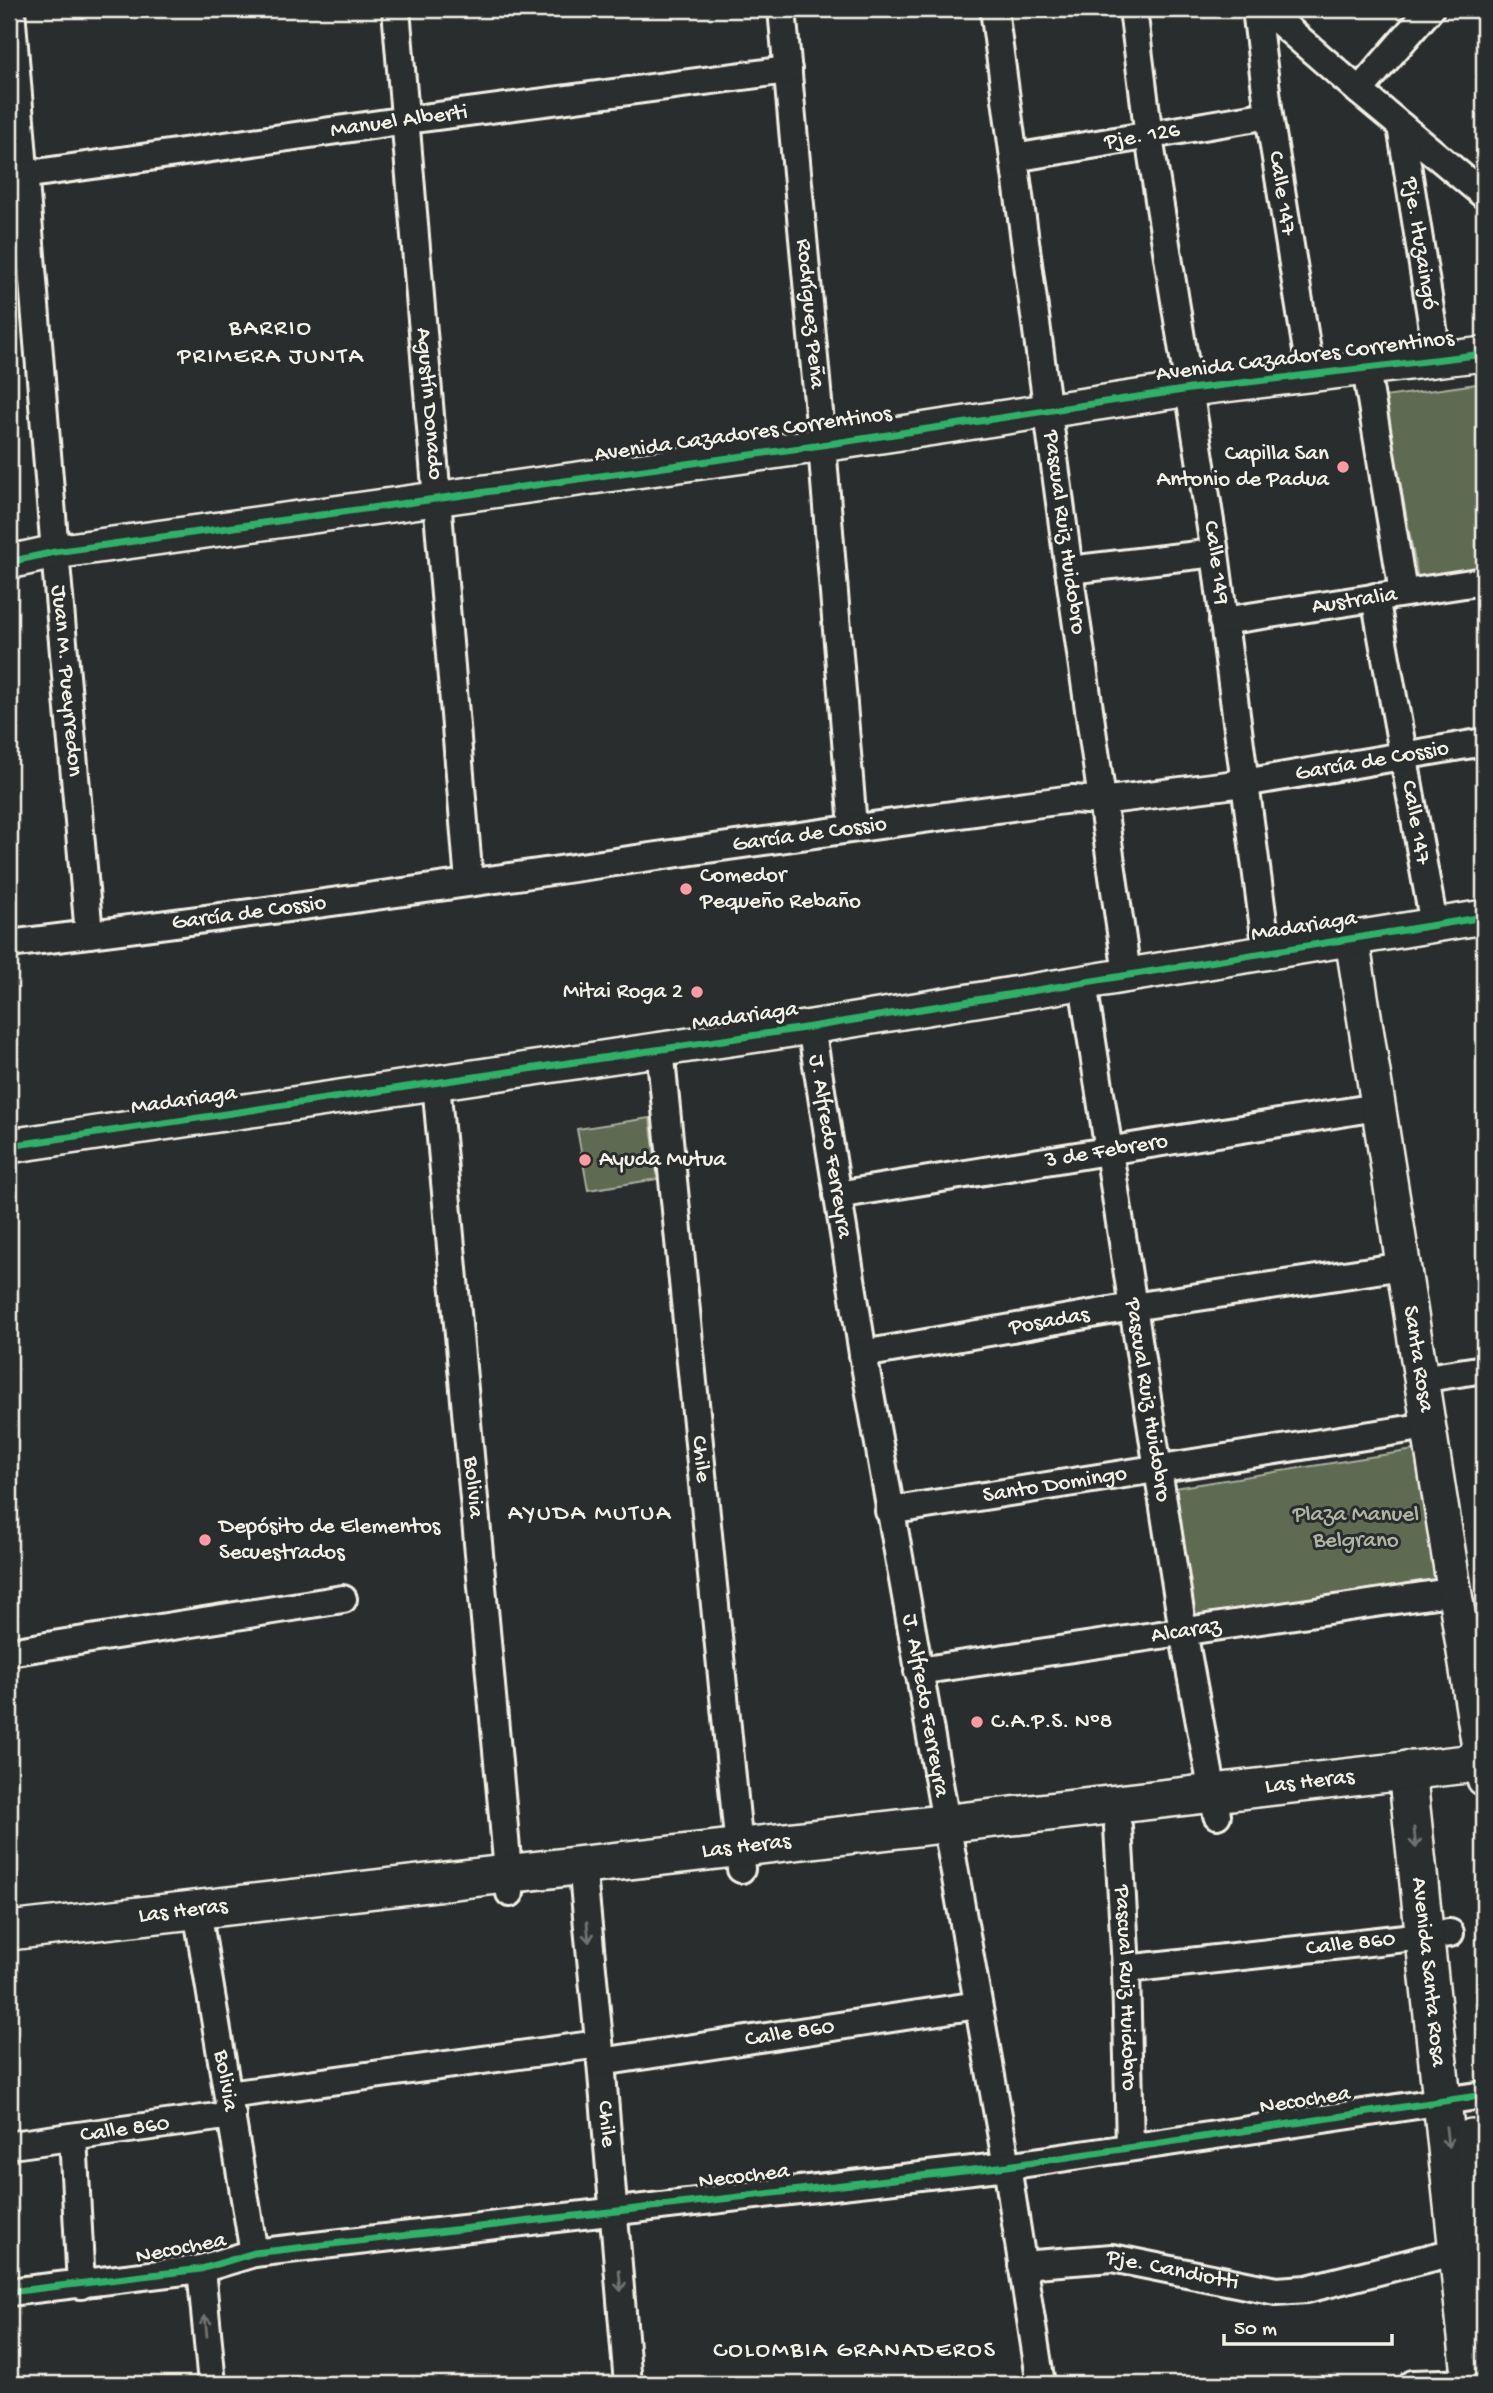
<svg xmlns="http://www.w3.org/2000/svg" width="1493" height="2393" font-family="'Gochi Hand',sans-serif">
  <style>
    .green { fill: #5e6b52; stroke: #a9ae9d; stroke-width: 2 }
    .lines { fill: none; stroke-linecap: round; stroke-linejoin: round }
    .minor-casing { stroke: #f4f1e8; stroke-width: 32 }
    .tertiary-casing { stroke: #f4f1e8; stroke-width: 38 }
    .secondary-casing { stroke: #f4f1e8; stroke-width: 42 }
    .minor { stroke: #2a2d2e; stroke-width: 26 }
    .tertiary { stroke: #2a2d2e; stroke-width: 33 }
    .secondary { stroke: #2a2d2e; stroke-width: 37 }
    .cycleway-casing { stroke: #2a2d2e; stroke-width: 11 }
    .cycleway { stroke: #2db169; stroke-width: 7 }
    .oneway { stroke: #71726f }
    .poi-dot { fill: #ff9aa2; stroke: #2a2d2e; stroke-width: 2.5 }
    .labels { text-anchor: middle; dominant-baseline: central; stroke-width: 6; stroke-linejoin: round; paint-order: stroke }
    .street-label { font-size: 23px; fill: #f4f1e8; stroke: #2a2d2e }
    .poi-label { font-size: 23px; fill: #f4f1e8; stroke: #2a2d2e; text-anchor: start }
    .park-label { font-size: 23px; fill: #b0b5a4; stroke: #2a2d2e }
    .neighbourhood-label { font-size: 24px; letter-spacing: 2px; fill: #f4f1e8; stroke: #2a2d2e }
  </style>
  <rect width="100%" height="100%" fill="#2a2d2e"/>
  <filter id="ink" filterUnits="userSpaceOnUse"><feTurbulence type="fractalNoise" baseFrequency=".0143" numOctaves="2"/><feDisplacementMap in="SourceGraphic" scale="14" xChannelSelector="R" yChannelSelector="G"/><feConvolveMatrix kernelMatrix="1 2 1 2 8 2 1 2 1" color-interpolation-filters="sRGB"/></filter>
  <g filter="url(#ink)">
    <!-- green -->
    <path class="green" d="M1484,383v190l-65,11 -35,-187z
      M650,1118l8,61 -70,11 -11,-61z
      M1421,1449l19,136 -251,37 -15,-134z"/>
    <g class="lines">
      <defs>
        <g id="minor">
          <path id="s1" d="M11,9l44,543 34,382"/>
          <path id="s2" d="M396,9l73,873"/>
          <path id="s3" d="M782,9l40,436 31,382"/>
          <path id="s4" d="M994,9l75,561 58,404"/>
          <path id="s5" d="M1133,9l16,128 66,416 52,399"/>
          <path id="s6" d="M1256,9l13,106 42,261"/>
          <path d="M1265,9l94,82 125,104"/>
          <path d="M1359,91l71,-82"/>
          <path id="s7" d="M1401,126l37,234"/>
          <path id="s8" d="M1014,158l255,-43"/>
          <path id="s9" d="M9,177l398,-57 381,-50"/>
          <path d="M1366,369l37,223"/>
          <path d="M1069,570l146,-17"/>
          <path id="s10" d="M1375,597l59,328"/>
          <path id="s11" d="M1223,621l261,-40"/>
          <path id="s12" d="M9,944c355,-43 708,-99 1063,-145l29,2 143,-18 240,-41"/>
          <path id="s13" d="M1083,983l100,648 34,184"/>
          <path id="s14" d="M811,1027l52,327 144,812 34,218"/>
          <path id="s15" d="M660,1048l81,821"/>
          <path id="s16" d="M436,1083l74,810"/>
          <path id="s17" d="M837,1195l540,-88"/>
          <path id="s18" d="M863,1354l269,-47 271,-41"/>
          <path d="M1420,1379l64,-10"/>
          <path id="s19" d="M889,1511l539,-85"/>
          <path d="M9,1652l334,-53"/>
          <path id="s20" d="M918,1671l538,-80"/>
          <path id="s21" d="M1118,1827l8,142 4,178"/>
          <path id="s22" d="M582,1864l19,198 27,322"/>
          <path id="s23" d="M197,1910l57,343"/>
          <path id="s24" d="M1126,1969l324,-36"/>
          <path id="s25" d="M601,2062l377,-57"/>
          <path d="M228,2095l371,-51"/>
          <path d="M73,2137l8,148"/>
          <path id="s26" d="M19,2144l213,-29"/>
          <path id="s27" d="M1022,2265l90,-7 164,33 31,-2 151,-38 15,4"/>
          <path d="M201,2269l11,115"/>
          <path d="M9,2292l192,-23 53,-16 753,-87 477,-71"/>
          <path d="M1413,2384l59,-2"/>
        </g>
        <g id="tertiary">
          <path d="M9,562l46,-10 767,-107 368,-56 294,-35"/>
          <path id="s28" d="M1352,939l132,840"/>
          <path d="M9,1146l802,-119 673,-110"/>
        </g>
        <g id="secondary">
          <path id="s29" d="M1407,1770l65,614"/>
          <path id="s30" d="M9,1931l1475,-169"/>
          <path d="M1472,2138l12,107"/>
        </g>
      </defs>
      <!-- minor casing -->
      <use href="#minor" class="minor-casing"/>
      <!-- tertiary casing -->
      <use href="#tertiary" class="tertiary-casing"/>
      <!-- secondary casing -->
      <use href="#secondary" class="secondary-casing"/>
      <!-- minor -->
      <use href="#minor" class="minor"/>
      <!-- tertiary -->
      <use href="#tertiary" class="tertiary"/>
      <!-- secondary -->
      <use href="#secondary" class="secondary"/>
      <defs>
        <path id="cycleway" d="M9,562l46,-10 767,-107 368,-56 294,-35
          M9,1146l802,-119 673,-110
          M9,2292l192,-23 53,-16 753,-87 477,-71"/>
      </defs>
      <!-- cycleway casing -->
      <use href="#cycleway" class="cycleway-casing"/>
      <!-- cycleway -->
      <use href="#cycleway" class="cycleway"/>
    </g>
    <!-- one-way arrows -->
    <defs><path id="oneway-shaft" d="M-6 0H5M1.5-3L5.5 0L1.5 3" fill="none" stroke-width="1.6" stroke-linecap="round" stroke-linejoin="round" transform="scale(1.75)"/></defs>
    <g class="oneway">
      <use href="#oneway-shaft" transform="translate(1415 1838) rotate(84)"/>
      <use href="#oneway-shaft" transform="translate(588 1932) rotate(84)"/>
      <use href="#oneway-shaft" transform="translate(1447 2137) rotate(84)"/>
      <use href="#oneway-shaft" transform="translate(620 2281) rotate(85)"/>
      <use href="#oneway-shaft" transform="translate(206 2326) rotate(-95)"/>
    </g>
  </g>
  <!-- markers -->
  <g class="poi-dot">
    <circle cx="1343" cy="467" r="7"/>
    <circle cx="686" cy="889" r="7"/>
    <circle cx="697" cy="992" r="7"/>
    <circle cx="585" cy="1160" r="7"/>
    <circle cx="205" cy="1540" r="7"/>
    <circle cx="977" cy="1722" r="7"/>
  </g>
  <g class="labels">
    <!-- street labels -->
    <g class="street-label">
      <text stroke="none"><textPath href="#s9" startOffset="394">Manuel Alberti</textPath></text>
      <text stroke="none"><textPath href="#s8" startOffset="130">Pje. 126</textPath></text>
      <text stroke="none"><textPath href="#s6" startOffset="186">Calle 147</textPath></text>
      <text stroke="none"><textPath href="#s7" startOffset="119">Pje. Ituzaingó</textPath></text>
      <text stroke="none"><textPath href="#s3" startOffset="306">Rodríguez Peña</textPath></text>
      <text transform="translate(1305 357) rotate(-7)">Avenida Cazadores Correntinos</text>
      <text stroke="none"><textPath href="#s2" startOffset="396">Agustín Donado</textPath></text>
      <text transform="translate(743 435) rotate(-8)">Avenida Cazadores Correntinos</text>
      <text stroke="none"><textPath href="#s4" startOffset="528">Pascual Ruiz Huidobro</textPath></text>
      <text stroke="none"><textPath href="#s5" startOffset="560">Calle 149</textPath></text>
      <text stroke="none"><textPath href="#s11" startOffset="133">Australia</textPath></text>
      <text stroke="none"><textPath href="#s1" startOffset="674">Juan M. Pueyrredon</textPath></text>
      <text stroke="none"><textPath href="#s12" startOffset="1376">García de Cossio</textPath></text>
      <text stroke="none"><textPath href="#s10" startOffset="229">Calle 147</textPath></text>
      <text stroke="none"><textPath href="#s12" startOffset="808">García de Cossio</textPath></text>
      <text stroke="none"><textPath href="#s12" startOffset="242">García de Cossio</textPath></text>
      <text transform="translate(1304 927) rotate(-9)">Madariaga</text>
      <text transform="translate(745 1017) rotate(-8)">Madariaga</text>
      <text transform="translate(184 1101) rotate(-8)">Madariaga</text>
      <text stroke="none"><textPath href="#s14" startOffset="121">J. Alfredo Ferreyra</textPath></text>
      <text stroke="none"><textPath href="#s17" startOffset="273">3 de Febrero</textPath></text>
      <text stroke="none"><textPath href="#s18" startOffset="189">Posadas</textPath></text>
      <text stroke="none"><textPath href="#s28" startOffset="425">Santa Rosa</textPath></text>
      <text stroke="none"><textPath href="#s13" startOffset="422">Pascual Ruiz Huidobro</textPath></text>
      <text stroke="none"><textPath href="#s15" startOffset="413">Chile</textPath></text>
      <text stroke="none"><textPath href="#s19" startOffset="168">Santo Domingo</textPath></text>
      <text stroke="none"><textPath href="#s16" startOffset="406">Bolivia</textPath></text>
      <text stroke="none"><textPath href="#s20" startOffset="271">Alcaraz</textPath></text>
      <text stroke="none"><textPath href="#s14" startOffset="688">J. Alfredo Ferreyra</textPath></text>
      <text stroke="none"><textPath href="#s30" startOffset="1309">Las Heras</textPath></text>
      <text stroke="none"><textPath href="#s30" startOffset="742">Las Heras</textPath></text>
      <text stroke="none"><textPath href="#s30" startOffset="175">Las Heras</textPath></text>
      <text stroke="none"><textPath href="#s24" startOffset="226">Calle 860</textPath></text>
      <text stroke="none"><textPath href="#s29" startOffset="203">Avenida Santa Rosa</textPath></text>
      <text stroke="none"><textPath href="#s21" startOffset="161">Pascual Ruiz Huidobro</textPath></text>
      <text stroke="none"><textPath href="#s25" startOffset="191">Calle 860</textPath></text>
      <text stroke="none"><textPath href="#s23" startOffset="173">Bolivia</textPath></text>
      <text transform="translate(1305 2101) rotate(-9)">Necochea</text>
      <text stroke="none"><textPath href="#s22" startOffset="261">Chile</textPath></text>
      <text stroke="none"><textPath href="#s26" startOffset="107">Calle 860</textPath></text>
      <text transform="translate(744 2177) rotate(-7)">Necochea</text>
      <text transform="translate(181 2249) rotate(-11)">Necochea</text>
      <text stroke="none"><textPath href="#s27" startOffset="152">Pje. Candiotti</textPath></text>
    </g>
    <!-- poi labels -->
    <g class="poi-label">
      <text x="1329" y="454" text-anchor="end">Capilla San<tspan x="1329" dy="26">Antonio de Padua</tspan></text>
      <text x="700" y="876">Comedor<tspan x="700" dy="26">Pequeño Rebaño</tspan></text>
      <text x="683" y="992" text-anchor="end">Mitai Roga 2</text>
      <text x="599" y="1160">Ayuda Mutua</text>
      <text x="219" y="1527">Depósito de Elementos<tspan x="219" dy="26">Secuestrados</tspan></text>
      <text x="991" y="1722">C.A.P.S. Nº8</text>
    </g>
    <!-- park labels -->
    <g class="park-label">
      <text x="1356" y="1515">Plaza Manuel<tspan x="1356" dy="26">Belgrano</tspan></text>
    </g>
    <!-- neighbourhood labels -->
    <g class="neighbourhood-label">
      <text x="271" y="329">BARRIO<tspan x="271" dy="28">PRIMERA JUNTA</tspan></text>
      <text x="590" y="1514">AYUDA MUTUA</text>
      <text x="855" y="2351">COLOMBIA GRANADEROS</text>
    </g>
  </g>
  <!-- margin -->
  <rect width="1493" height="2393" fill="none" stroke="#2a2d2e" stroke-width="35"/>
  <rect x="18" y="18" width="1458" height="2358" fill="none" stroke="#f4f1e8" stroke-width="2.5" filter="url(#ink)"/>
  <!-- scale -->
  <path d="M1224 2334v10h168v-10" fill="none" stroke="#f4f1e8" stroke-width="3.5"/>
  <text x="1234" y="2334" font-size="21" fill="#f4f1e8" stroke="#2a2d2e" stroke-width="5" paint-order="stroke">50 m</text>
</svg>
